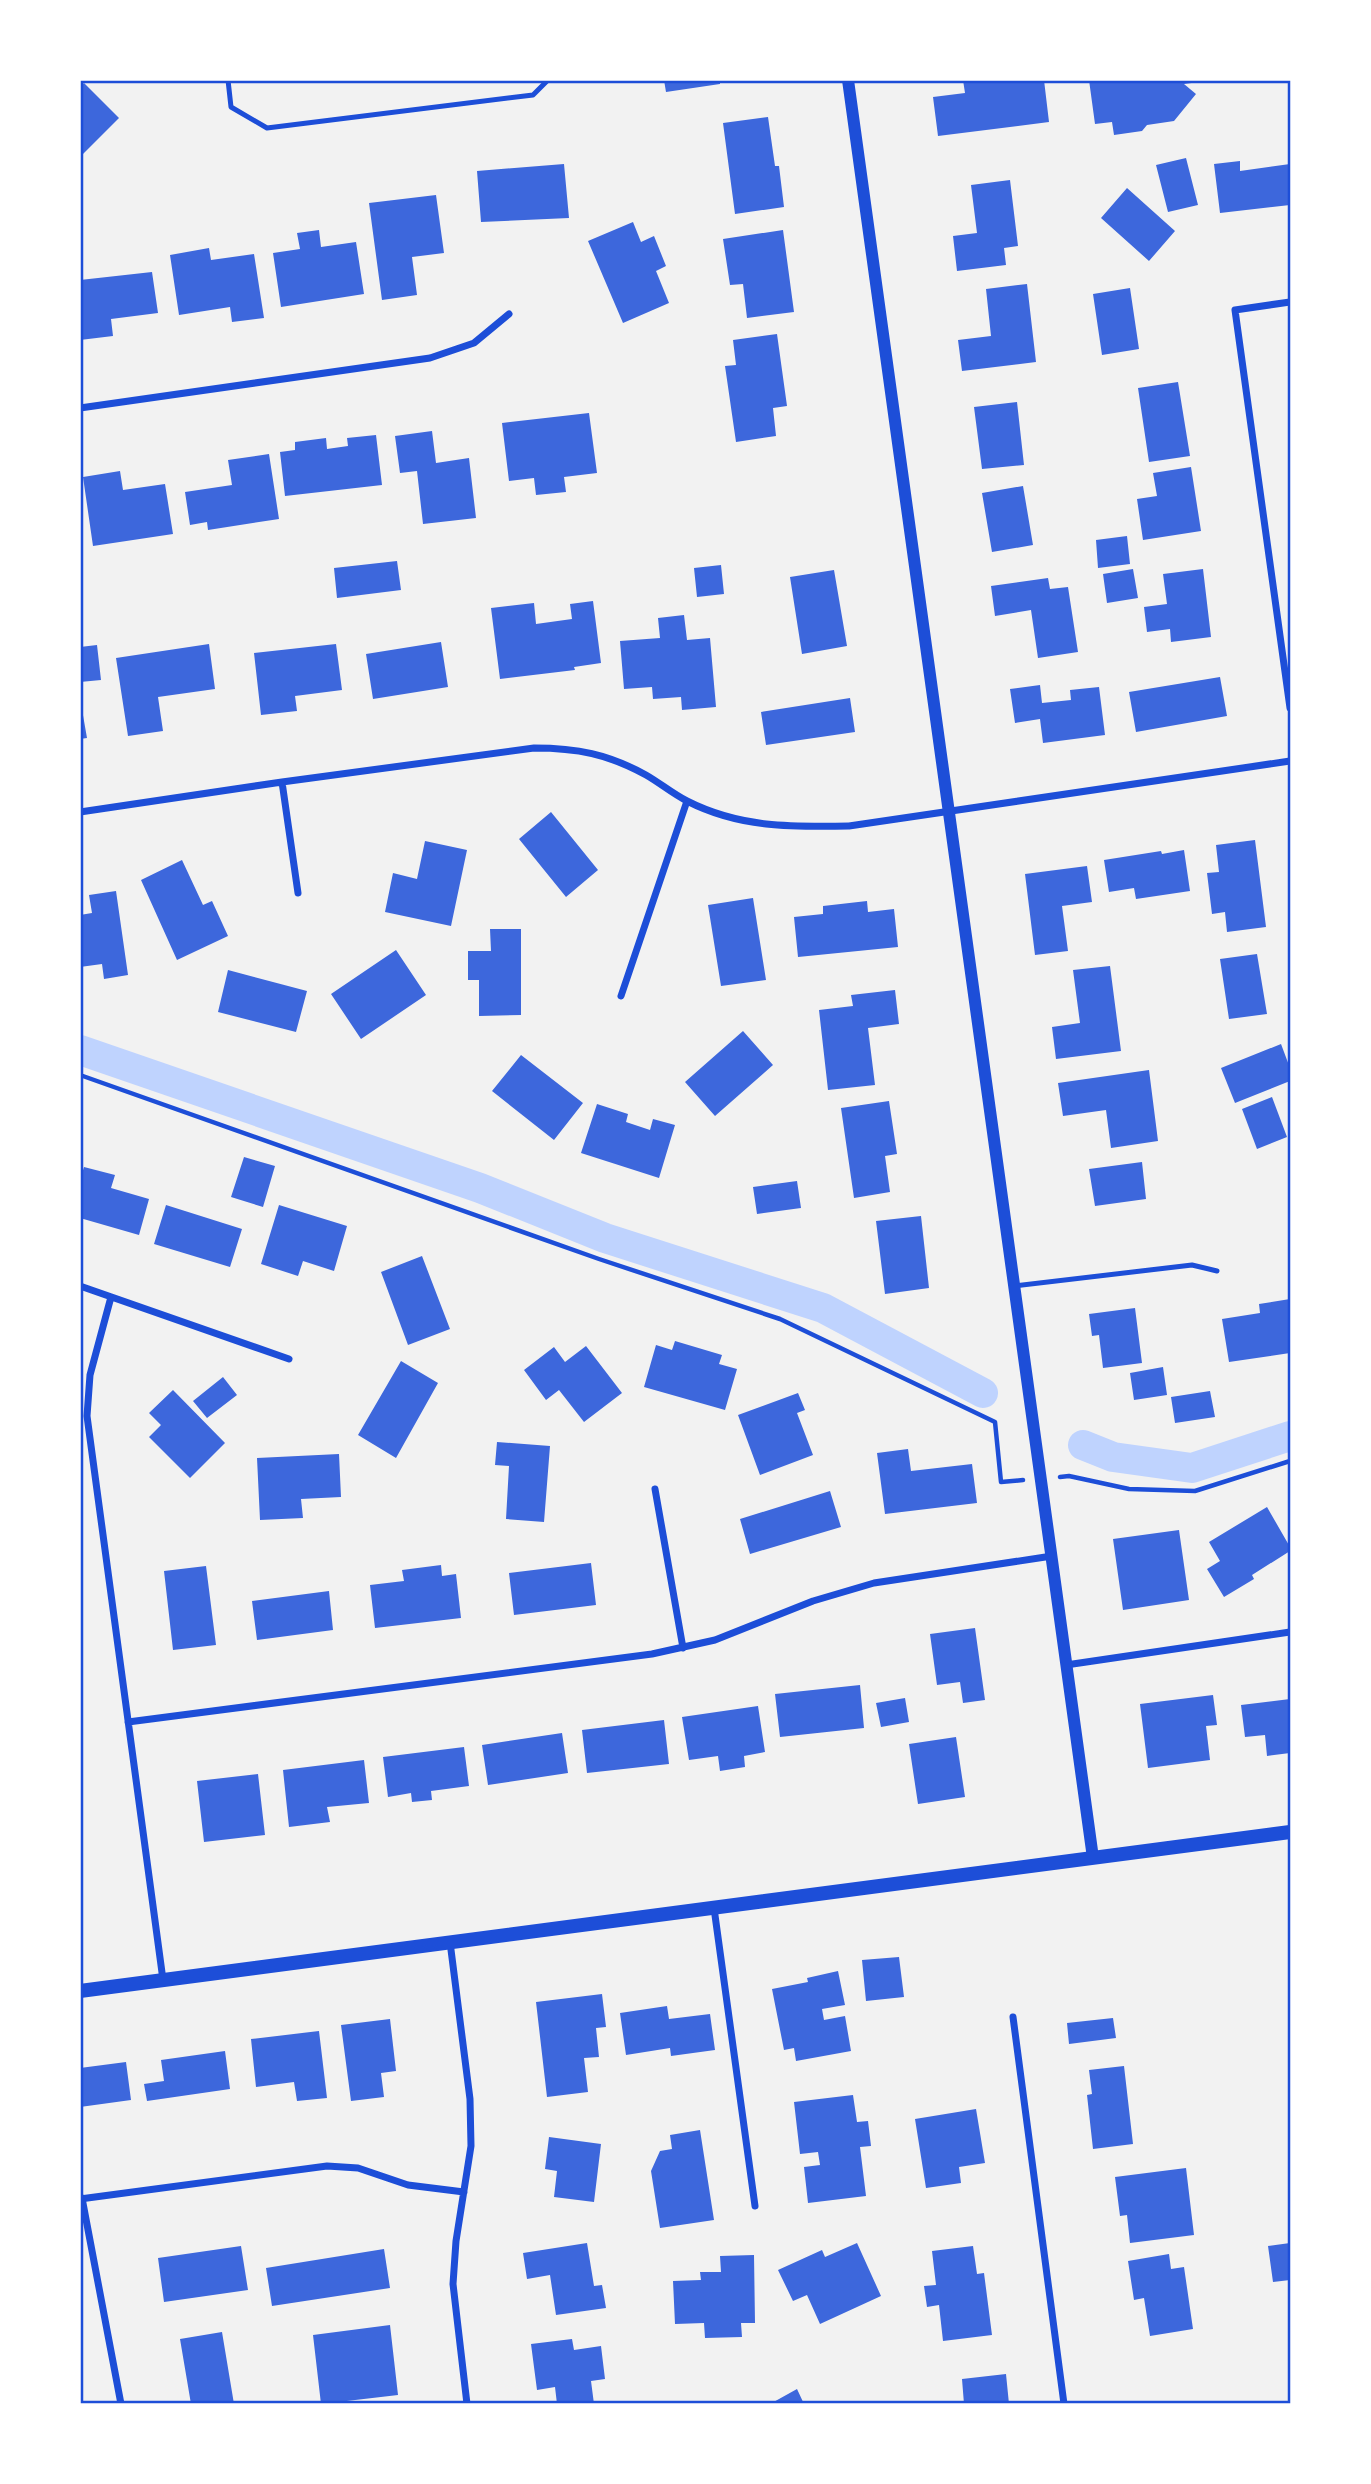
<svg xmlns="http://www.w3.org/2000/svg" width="1371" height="2484" font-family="Signika,sans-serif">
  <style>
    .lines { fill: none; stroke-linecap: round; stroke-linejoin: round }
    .canal { stroke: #bfd3fe; stroke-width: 30 }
    .building { fill: #3d67dc }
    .path { stroke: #1d4ed8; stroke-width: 4.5 }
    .service { stroke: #1d4ed8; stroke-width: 5 }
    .minor { stroke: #1d4ed8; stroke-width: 7 }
    .tertiary { stroke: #1d4ed8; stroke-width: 12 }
    .secondary { stroke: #1d4ed8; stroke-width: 14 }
    .neatline { fill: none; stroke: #1d4ed8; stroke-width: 2.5 }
  </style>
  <rect width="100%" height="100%" fill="#f2f2f2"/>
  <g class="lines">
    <!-- canal -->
    <path class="canal" d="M80,1050l400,138 125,50 218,70 160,85
      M1083,1445l30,12 79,11 98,-32"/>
  </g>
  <!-- building -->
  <path class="building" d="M664,80h56v4l-54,8z
    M963,80h81l5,42 -111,14 -5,-39 32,-4z
    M1089,80h110v2l-15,2 12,10 -22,27 -27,4 -5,6 -28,4 -2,-13 -17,2z
    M84,83l35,35 -39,39v-70z
    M768,117l7,49h4l5,41 -49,7 -12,-91z
    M1186,158l12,47 -30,7 -12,-47z
    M1240,161v10l50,-7v41l-70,8 -6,-49z
    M564,164l5,54 -88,4 -4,-51z
    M1010,180l8,66 -14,2 2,17 -49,6 -4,-35 24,-3 -6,-48z
    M1127,188l48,43 -26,30 -48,-43z
    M436,195l8,58 -32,4 5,38 -35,5 -13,-97z
    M633,222l8,20 13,-6 12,30 -10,5 13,32 -46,20 -35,-82z
    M319,230l2,17 35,-5 8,52 -83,13 -8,-54 27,-4 -3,-16z
    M783,230l11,82 -47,6 -4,-34 -13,1 -7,-46z
    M209,248l2,12 43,-6 10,64 -32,4 -2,-15 -51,8 -9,-60z
    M152,272l6,41 -47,6 2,17 -33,4v-60z
    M1027,284l9,78 -74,9 -4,-31 33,-4 -5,-47z
    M1130,288l9,61 -37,6 -9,-61z
    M777,334l10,72 -14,2 3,28 -40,6 -11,-76 11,-1 -3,-25z
    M1178,382l12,74 -41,6 -11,-74z
    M1017,402l7,63 -42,4 -8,-62z
    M589,413l8,60 -33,4 2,15 -30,3 -2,-17 -25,3 -7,-58z
    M432,431l4,32 33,-5 7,60 -53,6 -6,-53 -17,2 -5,-37z
    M376,435l6,50 -97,11 -5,-44 15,-2v-8l31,-4 1,11 21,-3 -1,-8z
    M269,454l10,65 -71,11 -1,-8 -17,3 -5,-33 47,-7 -4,-25z
    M1191,467l10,64 -58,9 -6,-41 20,-3 -4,-23z
    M120,471l3,19 42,-6 8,50 -80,12 -10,-69z
    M1023,486l10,59 -41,7 -10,-59z
    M1127,536l3,28 -32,4 -2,-28z
    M397,561l4,29 -64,8 -3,-30z
    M721,565l3,29 -27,3 -3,-29z
    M1133,569l5,29 -31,5 -4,-29z
    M1203,569l8,68 -40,5 -1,-13 -23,3 -3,-25 23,-3 -4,-30z
    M834,570l13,76 -45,8 -12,-77z
    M1048,578l2,11 18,-2 10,65 -40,6 -7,-48 -36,6 -4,-30z
    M593,601l8,62 -27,4 1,3 -75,9 -9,-71 43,-5 2,21 36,-5 -2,-15z
    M684,615l3,25 23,-2 6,69 -34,3 -1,-13 -28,2 -1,-12 -28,2 -4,-48 40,-3 -2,-20z
    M441,642l7,45 -75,12 -7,-45z
    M209,644l6,45 -57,8 5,34 -35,5 -12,-78z
    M336,644l6,46 -47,6 2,15 -36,4 -7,-62z
    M97,645l4,35 -21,2v-35z
    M1220,677l7,39 -91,16 -7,-40z
    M1040,685l2,18 29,-3 -1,-10 29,-3 6,48 -62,8 -3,-24 -25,4 -5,-34z
    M80,698l7,40 -7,1z
    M850,698l5,34 -89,13 -5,-33z
    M551,812l47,58 -32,27 -47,-58z
    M1255,840l11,87 -39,5 -2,-20 -13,2 -5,-41 12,-1 -3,-27z
    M425,841l42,9 -16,76 -66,-14 8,-39 24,6z
    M1184,850l6,41 -54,8 -2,-11 -25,4 -5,-32 57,-9 1,3z
    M182,860l21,45 9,-4 16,35 -51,24 -36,-80z
    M1087,866l5,36 -30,4 6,45 -33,4 -10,-81z
    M116,891l12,84 -24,4 -2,-15 -22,3v-52l12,-2 -3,-18z
    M753,898l13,82 -45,6 -13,-81z
    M867,901l1,11 26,-3 4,38 -100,10 -4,-40 29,-3v-8z
    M490,929h31v86l-42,1v-36h-11v-29h23z
    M396,950l30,45 -65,44 -30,-45z
    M1257,954l10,60 -38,5 -9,-60z
    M1110,966l11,85 -65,8 -4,-32 28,-4 -7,-53z
    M228,970l79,21 -11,41 -78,-20z
    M895,990l4,34 -31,4 7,57 -47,5 -9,-80 34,-4 -2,-11z
    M743,1031l30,34 -58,51 -30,-34z
    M1281,1044l9,24v13l-55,22 -14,-35z
    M521,1055l62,48 -29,37 -62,-49z
    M1149,1070l9,71 -47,7 -5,-38 -43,6 -5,-33z
    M1272,1097l15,40 -30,12 -15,-40z
    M889,1101l8,53 -12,2 5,36 -36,6 -13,-90z
    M597,1104l31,10 -2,8 24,8 3,-11 22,6 -16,53 -78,-25z
    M244,1157l31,9 -12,41 -32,-10z
    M1142,1162l4,37 -51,7 -6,-37z
    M84,1167l31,8 -4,13 38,11 -10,36 -59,-17v-38z
    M797,1181l4,27 -44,6 -4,-27z
    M166,1205l76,24 -12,38 -76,-23z
    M279,1205l68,21 -13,45 -31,-10 -5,15 -37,-12z
    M921,1216l8,72 -44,6 -9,-73z
    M422,1256l28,73 -42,16 -27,-73z
    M1290,1299v54l-61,9 -7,-43 38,-6 -1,-9z
    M1135,1308l7,55 -39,5 -4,-33 -7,1 -3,-22z
    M675,1341l47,14 -3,9 18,5 -12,41 -81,-23 12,-42 16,5z
    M586,1346l36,47 -38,29 -25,-32 -13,10 -22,-30 30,-23 11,15z
    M401,1361l37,22 -42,75 -38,-23z
    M1163,1367l4,28 -33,5 -4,-27z
    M223,1377l14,18 -30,23 -14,-17z
    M173,1390l52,53 -35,35 -41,-41 12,-12 -12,-12z
    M1210,1391l5,26 -40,6 -4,-26z
    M798,1393l7,17 -8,3 16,42 -53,20 -22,-60z
    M497,1442l53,4 -6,76 -38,-3 3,-53 -14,-1z
    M908,1449l3,22 61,-7 5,39 -92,11 -8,-61z
    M339,1454l2,43 -40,2 2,19 -43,2 -3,-62z
    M830,1491l11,36 -91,27 -10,-35z
    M1267,1507l23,40v4l-38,24 2,4 -30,18 -17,-28 13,-8 -11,-19z
    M1179,1530l10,70 -66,10 -10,-71z
    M591,1563l5,42 -82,10 -5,-42z
    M441,1565l1,11 14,-2 5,44 -86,10 -5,-43 34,-4 -2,-11z
    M206,1566l10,79 -43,5 -9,-79z
    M329,1591l4,39 -76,10 -5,-39z
    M975,1628l10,72 -22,3 -3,-21 -23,3 -7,-51z
    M860,1685l4,43 -84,9 -5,-43z
    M1213,1695l4,30 -11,1 4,34 -62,8 -8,-64z
    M905,1698l4,24 -28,5 -5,-24z
    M1290,1699v54l-23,3 -2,-21 -20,2 -4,-32z
    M758,1706l7,46 -21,4 1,11 -25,4 -2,-15 -29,4 -7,-43z
    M664,1720l5,44 -82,9 -5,-43z
    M562,1733l6,40 -80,12 -6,-40z
    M956,1737l9,60 -47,7 -9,-60z
    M464,1747l5,39 -38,5 1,9 -20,2 -1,-9 -23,4 -5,-40z
    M364,1760l5,43 -42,4 3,15 -41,5 -6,-57z
    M258,1774l7,61 -61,7 -7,-61z
    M899,1957l5,40 -38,4 -4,-41z
    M838,1971l7,34 -23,4 2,11 21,-4 6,35 -55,10 -2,-13 -10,2 -12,-61 36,-7 -1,-4z
    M602,1994l4,33 -10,1 3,29 -15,1 4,34 -41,5 -11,-95z
    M667,2006l2,13 41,-5 5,36 -44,6 -1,-8 -44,7 -6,-42z
    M1113,2018l3,20 -47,6 -2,-21z
    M390,2019l6,52 -15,2 3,24 -33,4 -10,-76z
    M319,2031l8,67 -30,3 -3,-19 -38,5 -5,-48z
    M225,2051l5,38 -83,12 -3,-17 20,-3 -3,-21z
    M126,2062l5,38 -51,7v-39z
    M1124,2066l9,78 -40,5 -6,-54 5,-1 -3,-24z
    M853,2095l4,27 11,-1 3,25 -11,1 6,49 -58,7 -4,-36 16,-2 -2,-13 -18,2 -6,-52z
    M976,2109l9,54 -26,4 2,16 -35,5 -11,-69z
    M700,2130l14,90 -54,8 -9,-57 9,-20 12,-2 -2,-14z
    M549,2137l52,7 -7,58 -40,-5 3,-26 -12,-2z
    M1186,2168l8,67 -64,8 -3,-28 -7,1 -5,-39z
    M587,2243l7,43 8,-1 4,23 -50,7 -6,-40 -23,4 -4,-26z
    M857,2243l24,53 -61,28 -13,-29 -14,6 -15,-31 44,-20 3,7z
    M1290,2243v37l-17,2 -5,-36z
    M241,2246l7,44 -84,12 -6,-44z
    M973,2246l4,28 7,-1 8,62 -49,6 -4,-36 -12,2 -3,-21 12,-1 -4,-34z
    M384,2249l6,39 -118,18 -6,-38z
    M1169,2254l2,15 13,-2 9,62 -43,7 -6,-38 -10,2 -6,-39z
    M754,2255l1,68h-14l1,14 -37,1 -1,-15 -29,1 -2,-43 28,-1 -1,-8h21l-1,-16z
    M390,2325l8,70 -77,9 -8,-69z
    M222,2332l12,72h-43l-11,-65z
    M572,2339l2,11 27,-4 4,33 -14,2 3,23h-37l-2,-17 -18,3 -6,-46z
    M1006,2374l3,30h-45l-2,-25z
    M797,2389l7,15h-34z"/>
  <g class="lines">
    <!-- path -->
    <path class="path" d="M80,1075l519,184 181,60 215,103 6,60 22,-2
      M1060,1477l9,-1 60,13 66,2 95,-30"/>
    <!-- service -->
    <path class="service" d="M228,80l3,27 36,21 266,-33 15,-15
      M1014,1286l178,-21 25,6"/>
    <!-- minor -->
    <path class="minor" d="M1290,302l-55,8 55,398
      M80,408l350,-50 44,-15 35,-29
      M282,782l16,111
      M80,812l202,-30 252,-34c43,0 74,6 112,27 14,8 27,19 41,26 53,27 105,26 162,25l441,-65
      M621,996l66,-195
      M80,1286l209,73
      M111,1297l-21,78 -3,41 76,564
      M655,1489l28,159
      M1066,1665l224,-33
      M128,1722l524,-68 63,-14 98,-39 61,-18 178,-27
      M714,1908l41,298
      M450,1942l20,157 1,47 -15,95 -3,43 14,120
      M1013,2017l51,387
      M82,2198l39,206
      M80,2199l247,-33 31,2 50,17 56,7"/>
    <!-- tertiary -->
    <path class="tertiary" d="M848,80l245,1778"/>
    <!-- secondary -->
    <path class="secondary" d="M80,1991l1210,-159"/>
  </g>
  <!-- border -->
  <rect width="1371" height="2484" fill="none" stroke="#ffffff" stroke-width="164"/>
  <rect x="82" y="82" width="1207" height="2320" class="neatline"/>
</svg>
